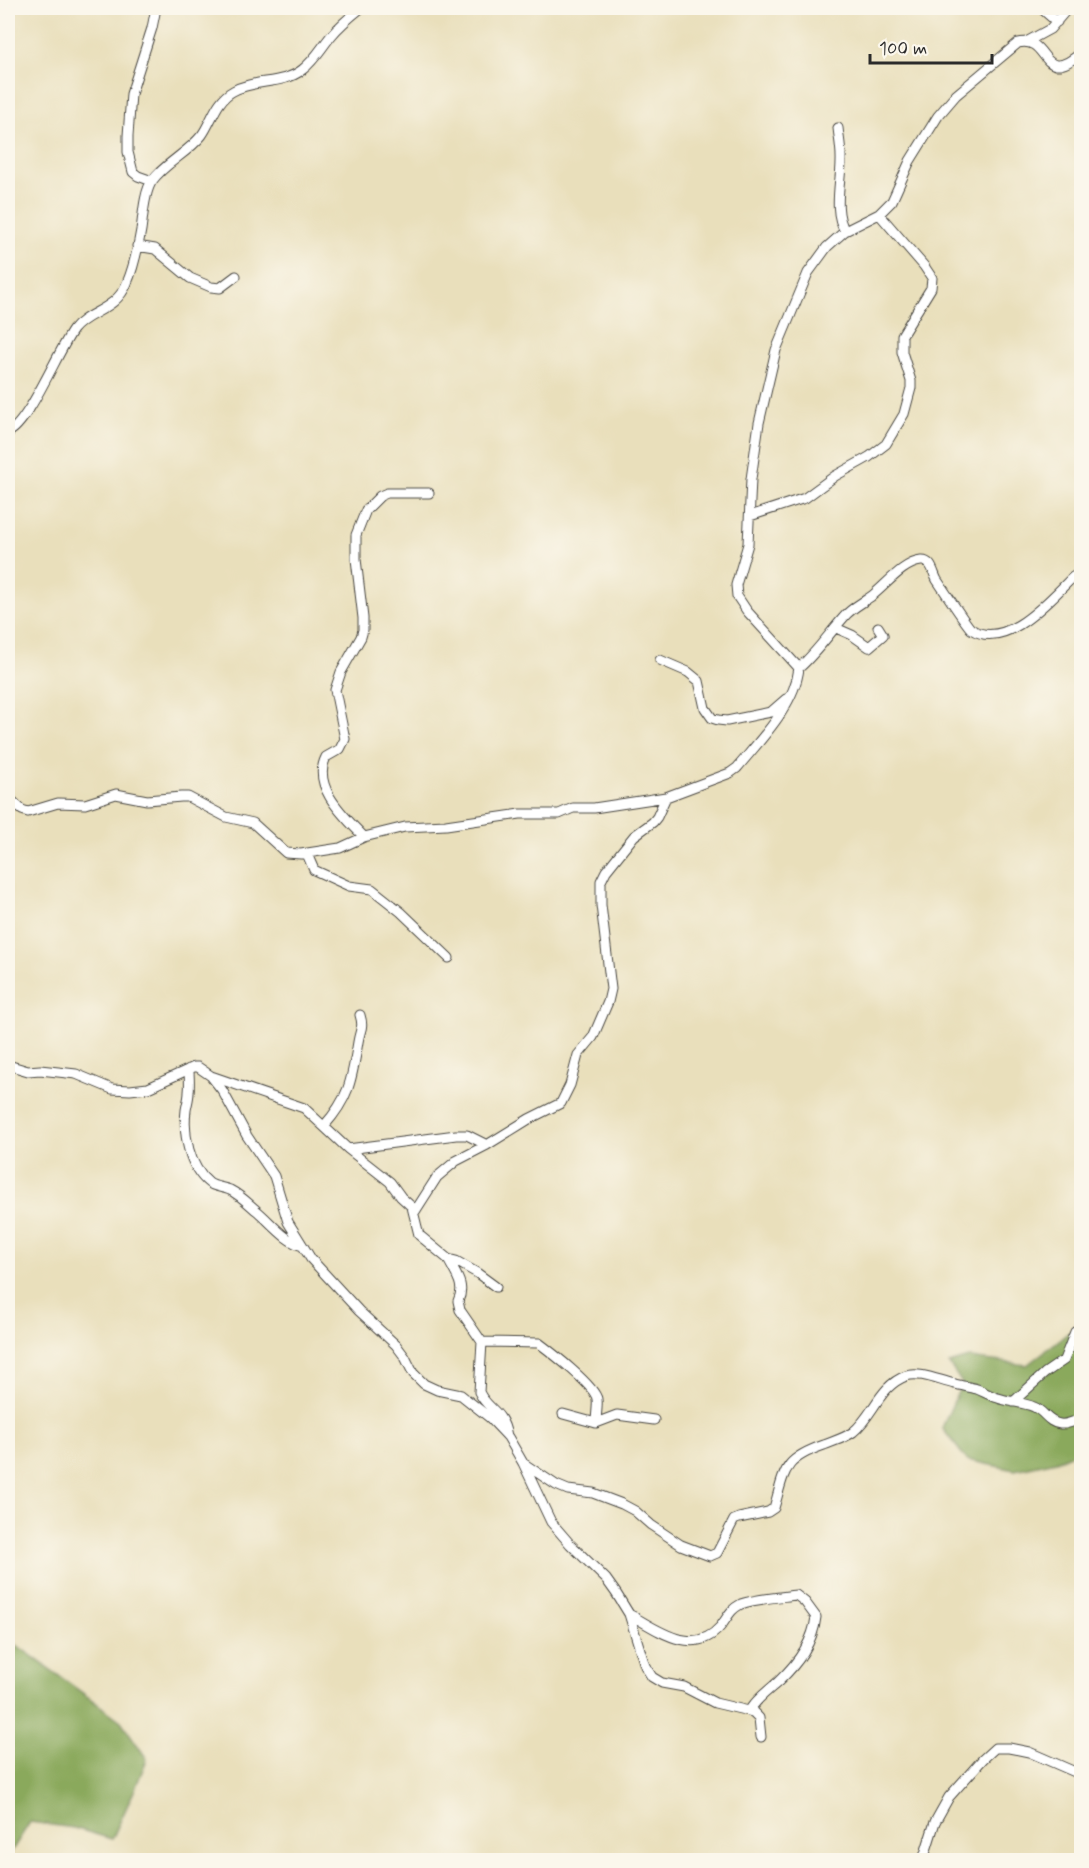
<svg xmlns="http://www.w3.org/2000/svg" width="1089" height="1868" font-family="Mynerve,sans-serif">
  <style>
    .forest { fill: #8aa95c; stroke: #5a6a44; stroke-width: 1.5 }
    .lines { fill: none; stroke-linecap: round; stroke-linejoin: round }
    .street-casing { stroke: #484641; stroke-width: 11 }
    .street { stroke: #fff; stroke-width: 9 }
  </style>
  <rect width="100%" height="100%" fill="#fbf7ec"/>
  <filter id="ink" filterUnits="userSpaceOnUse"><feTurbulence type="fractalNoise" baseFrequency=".0167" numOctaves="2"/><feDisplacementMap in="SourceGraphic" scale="12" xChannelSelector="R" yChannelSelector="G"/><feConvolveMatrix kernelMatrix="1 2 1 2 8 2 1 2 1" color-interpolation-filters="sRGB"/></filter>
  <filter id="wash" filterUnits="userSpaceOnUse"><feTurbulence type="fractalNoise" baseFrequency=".008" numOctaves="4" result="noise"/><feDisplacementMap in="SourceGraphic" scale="24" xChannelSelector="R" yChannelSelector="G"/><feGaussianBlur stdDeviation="1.35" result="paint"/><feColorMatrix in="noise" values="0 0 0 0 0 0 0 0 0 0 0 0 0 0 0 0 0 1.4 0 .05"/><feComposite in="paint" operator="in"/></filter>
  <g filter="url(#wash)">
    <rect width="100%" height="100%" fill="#e9dfbb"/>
    <!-- forest -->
    <path class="forest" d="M1081,1323v127l-25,11 -41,9 -48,-10 -25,-32 20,-45 -13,-19 19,-6 59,7z
      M8,1641l14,8 99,72 26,38 -13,32 -22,48 -38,-11 -44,-6 -19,30 -2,8h-1z"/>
  </g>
  <g filter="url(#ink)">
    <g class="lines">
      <defs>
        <path id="street" d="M1041,8l16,14
          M1028,41l22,-12 18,-21
          M838,128c1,10 3,19 3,29 1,23 -9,53 4,74
          M152,181l-14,-5 -5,-4 -5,-20v-16l3,-42 21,-66 4,-20
          M137,246l18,3 35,29 21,9 9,1 16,-12
          M8,432c19,-6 50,-81 65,-102 14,-19 43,-19 54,-47 7,-16 11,-36 14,-53 2,-13 3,-38 11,-49 13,-18 36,-28 50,-46 10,-14 14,-35 31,-44 21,-12 49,-6 69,-21 13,-10 19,-22 29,-34 9,-11 20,-20 30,-28
          M750,516l55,-18 30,-22 34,-19 17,-13 18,-30 7,-26v-7l-9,-29v-17l29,-47 1,-10 -8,-12 -45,-52
          M836,628l16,7 17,12 14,-12 -5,-8
          M660,660l28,12 11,9 6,27 7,10 6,2 9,1 44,-9 15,-13
          M799,668c17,-15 30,-34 45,-51 7,-9 20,-15 29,-22 14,-11 30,-32 48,-34 11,-1 12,12 16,19 4,6 31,47 34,49 35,23 80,-31 102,-52l9,-5
          M8,797l14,13 6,2 30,-9 27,1 31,-10 31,6 34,-3h7l38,20 27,6 33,30 15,1 39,-6 24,-11 41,-10 41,-2 74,-11h39l14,-6h21l72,-11 64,-24 7,-5c23,-28 58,-63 62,-100l-52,-57 -10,-15 -1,-11 12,-41 3,-65 8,-56 17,-73 32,-77 19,-26 18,-16 34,-17 13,-13 18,-40 28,-45 18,-21 62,-52c33,-8 21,46 64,9
          M364,837c-19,-20 -53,-50 -38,-80l14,-8 5,-10 -10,-49 6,-18 20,-35 2,-7v-12l-7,-59v-24l10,-25 14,-14 7,-3h42
          M307,854l7,16 35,16 23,3 29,23 48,46
          M8,1065l20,6 12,-1 36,4 36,15 18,1 18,-2 46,-21h4l13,9 11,14 25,46 27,40 14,46 23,37 48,52 37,34 9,12 8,16 11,11 13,6 24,5 29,23 18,19 15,26 28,59 19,22 36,35 10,14 13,21 16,52 7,11 10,6 22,4 31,16 38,9 6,6 2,19
          M189,1069c0,7 1,15 0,23 0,6 -2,12 -3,18 -3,24 3,57 23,73 5,4 14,4 21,7 10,5 18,13 26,20 14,11 29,32 47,36
          M211,1076l93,32 44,41 42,33 11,15 11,10 7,28 29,24 8,2 21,12 19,14
          M324,1126c26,-29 28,-48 34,-84 2,-13 6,-14 2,-27
          M348,1149l108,-14h11l20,10 42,-26 32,-16 9,-18 8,-30 15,-18 15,-35 3,-13 -10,-84v-24l5,-10 28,-35 19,-14 4,-5 9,-20
          M414,1213l23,-36 19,-16 31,-16
          M448,1259c7,15 18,26 10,42l2,9 22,32 -3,50c9,19 23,17 28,44
          M482,1342l57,1c12,9 56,43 58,56 1,7 -1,16 -1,24l21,-8 37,5
          M1013,1402l32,-29 19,-13 11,-28 7,-6
          M563,1414l33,9
          M523,1463l33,22 12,5 25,3 29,11 13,7 16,14 30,20 29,11 7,-3 17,-33 5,-2 29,-6 6,-4c11,-38 9,-49 50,-63 10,-4 21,-7 29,-13 21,-17 26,-46 53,-56 14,-5 34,5 49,8 7,2 15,3 22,5 7,3 14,7 21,9 11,4 25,4 36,9 10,4 14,16 26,17 7,1 15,-3 22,-6
          M629,1614c27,15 64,44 91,13 8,-9 8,-16 21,-23 13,-5 40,-7 55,-9l9,7 11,15c-3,26 -18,46 -37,64 -11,10 -22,17 -30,30
          M923,1860l12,-38 14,-25 34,-38 12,-11h14l20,4 53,23"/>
      </defs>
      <!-- street casing -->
      <use href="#street" class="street-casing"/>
      <!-- street -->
      <use href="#street" class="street"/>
    </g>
  </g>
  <!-- margin -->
  <rect width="1089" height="1868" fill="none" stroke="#fbf7ec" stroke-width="30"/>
  <!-- scale -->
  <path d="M870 54v9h122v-9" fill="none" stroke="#2b2b2b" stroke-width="3"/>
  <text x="879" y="54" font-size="18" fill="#2b2b2b" stroke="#fbf7ec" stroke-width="4.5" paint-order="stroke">100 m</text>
</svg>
